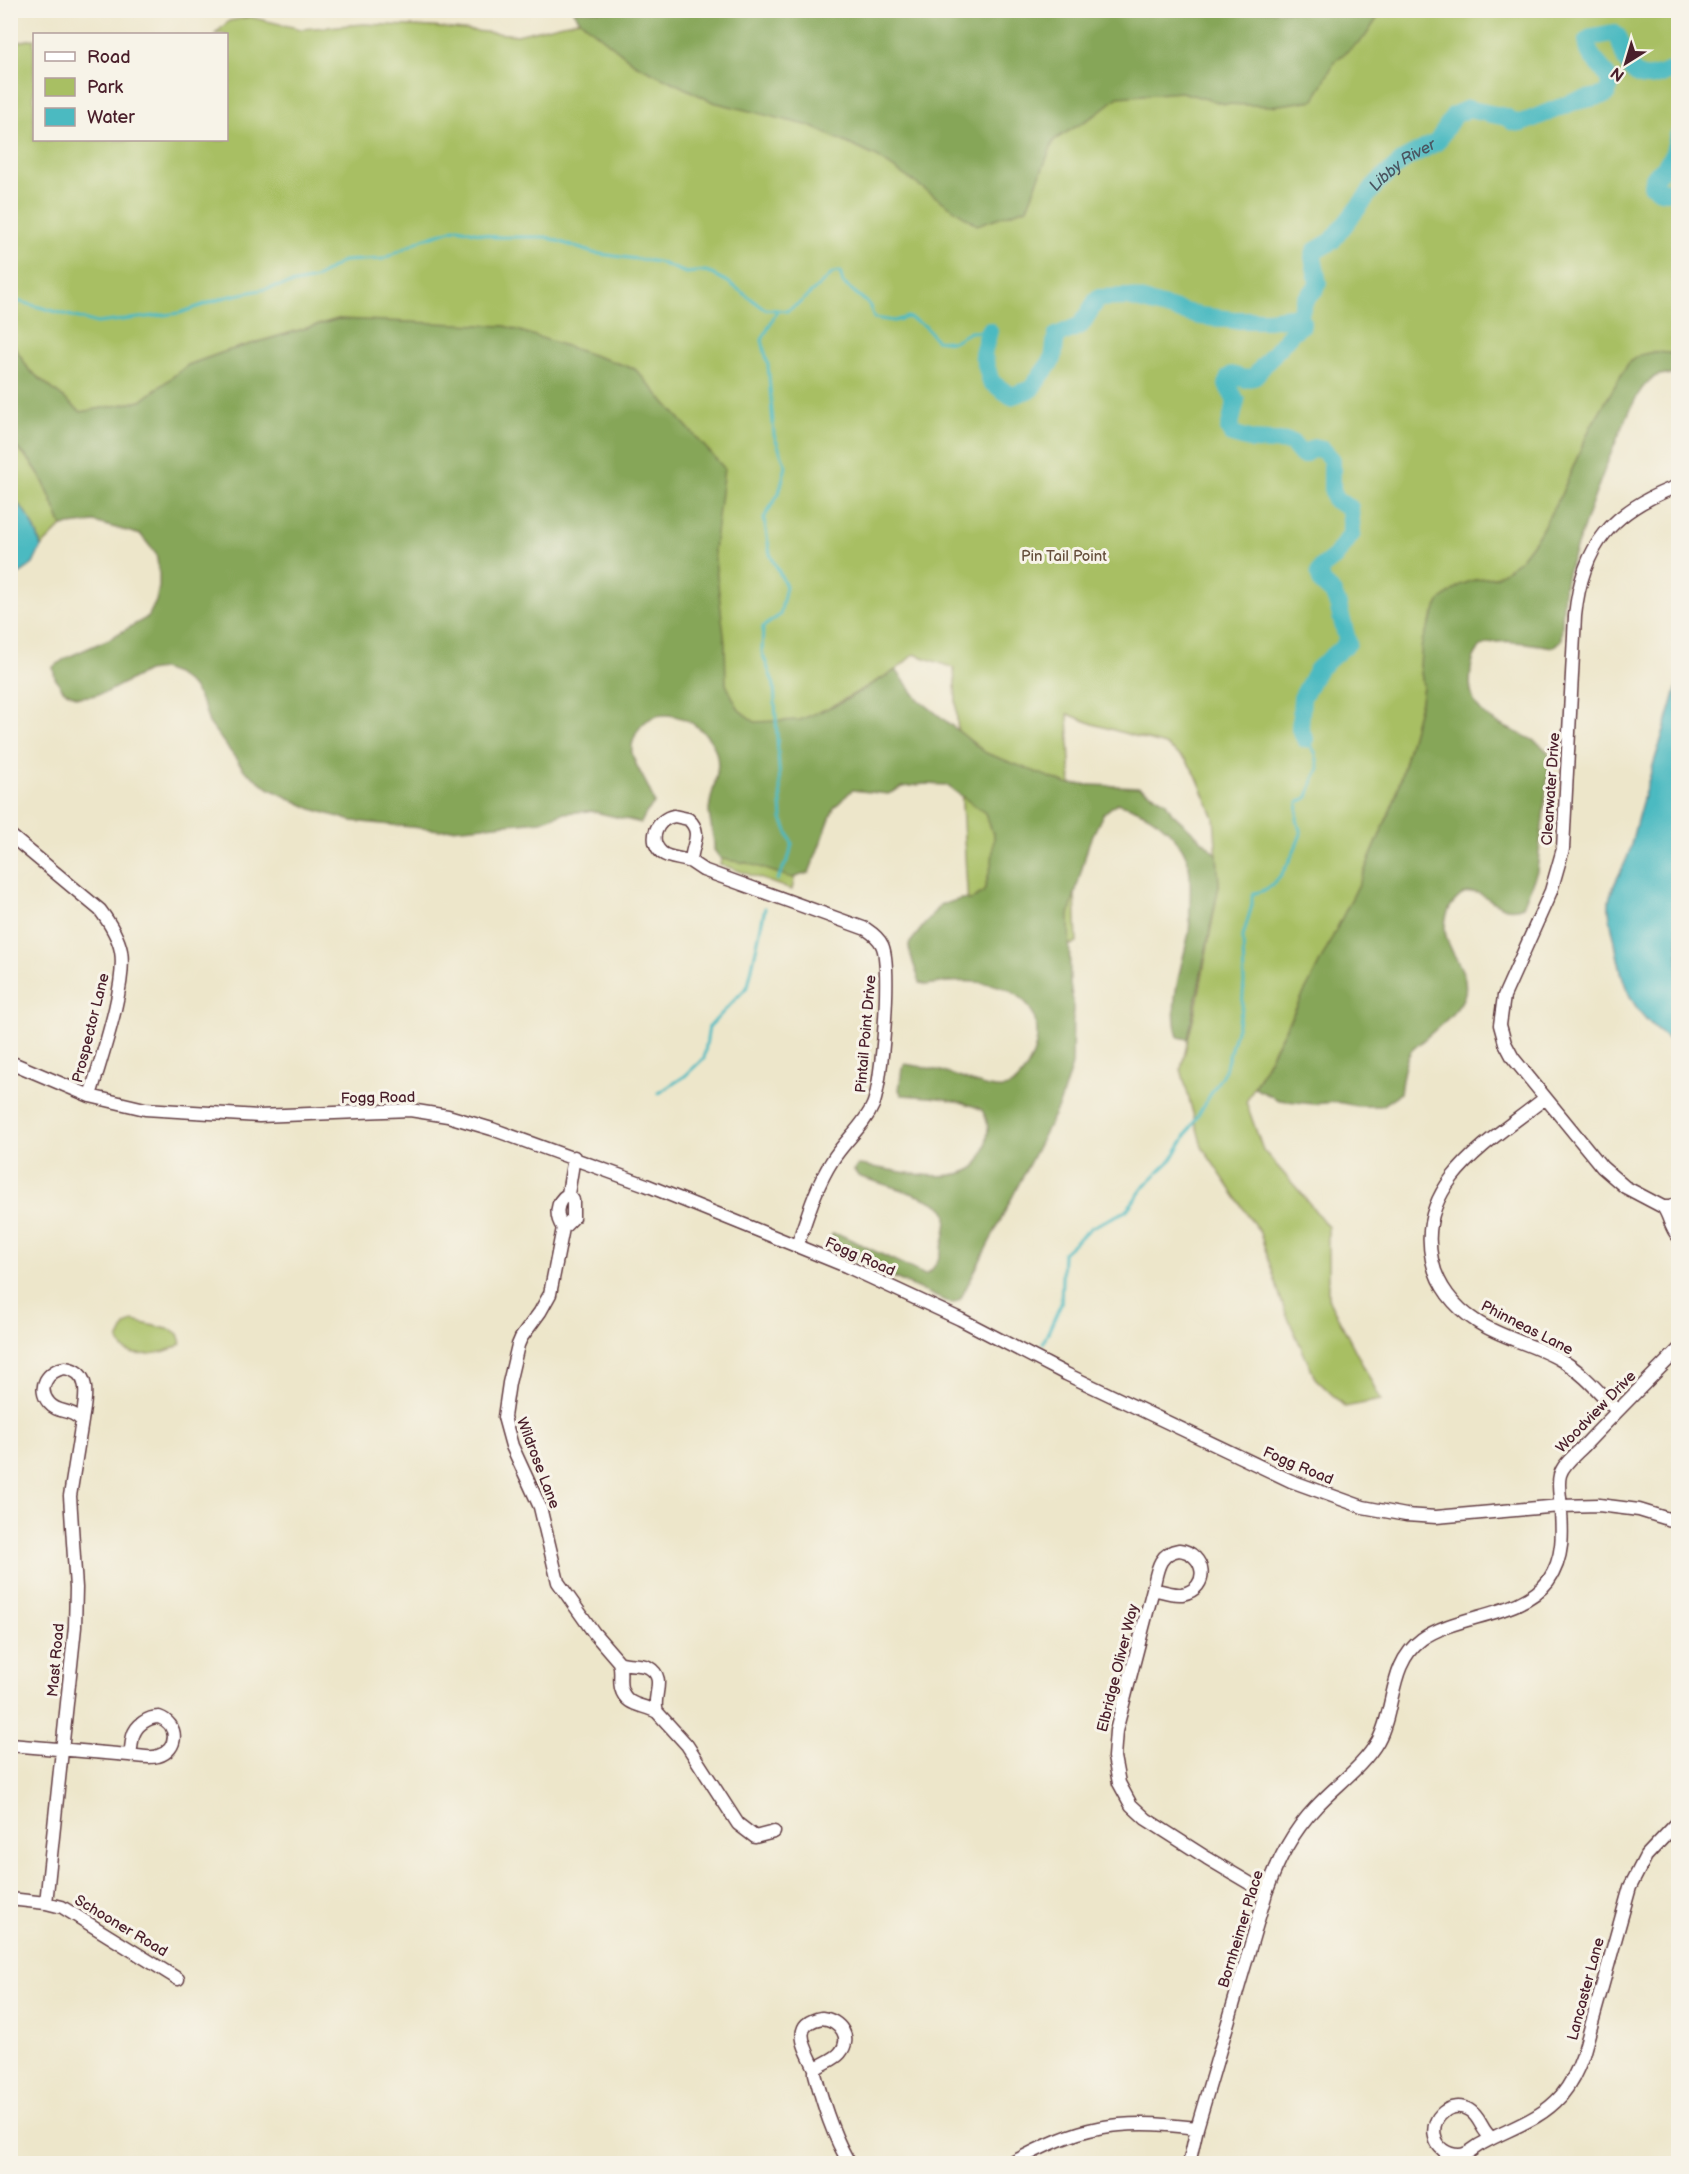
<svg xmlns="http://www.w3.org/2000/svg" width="1689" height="2174" font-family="'Balsamiq Sans',sans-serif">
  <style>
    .green { fill: #a8bf63; stroke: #796f47; stroke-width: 1.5 }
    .forest { fill: #86a659; stroke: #686242; stroke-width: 1.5 }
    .water { fill: #4bbac1; stroke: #4a6c76; stroke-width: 1.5 }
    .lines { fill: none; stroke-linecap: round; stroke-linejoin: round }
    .stream { stroke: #4bbac1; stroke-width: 3 }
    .river { stroke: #4bbac1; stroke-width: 18 }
    .street-casing { stroke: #623d43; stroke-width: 15 }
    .street { stroke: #fff; stroke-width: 12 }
    .labels { text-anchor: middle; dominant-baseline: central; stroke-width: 6; stroke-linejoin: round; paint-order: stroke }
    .park-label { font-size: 15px; fill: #664f3c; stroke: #f7f3e8 }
    .street-label { font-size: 15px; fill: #4a1f2b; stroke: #f7f3e8 }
    .water-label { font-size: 16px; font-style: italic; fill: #4a5560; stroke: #f7f3e8 }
  </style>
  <rect width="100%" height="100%" fill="#f7f3e8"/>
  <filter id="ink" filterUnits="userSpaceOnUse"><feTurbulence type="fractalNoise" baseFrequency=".0167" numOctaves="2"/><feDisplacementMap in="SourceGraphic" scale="12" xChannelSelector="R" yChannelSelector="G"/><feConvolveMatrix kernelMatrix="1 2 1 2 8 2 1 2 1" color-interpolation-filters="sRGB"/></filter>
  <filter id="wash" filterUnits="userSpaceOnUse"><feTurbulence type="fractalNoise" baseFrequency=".008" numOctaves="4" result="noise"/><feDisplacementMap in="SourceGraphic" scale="24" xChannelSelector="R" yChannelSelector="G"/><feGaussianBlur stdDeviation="1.35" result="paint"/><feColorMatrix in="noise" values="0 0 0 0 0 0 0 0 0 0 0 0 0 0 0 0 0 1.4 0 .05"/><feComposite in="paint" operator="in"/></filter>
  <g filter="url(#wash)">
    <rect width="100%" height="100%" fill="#ede6ca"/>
    <!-- green -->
    <path class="green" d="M661,10l1017,1v346l-9,-4 -78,73 -30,69 -23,41 -19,25 -23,16 -19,2 -57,86 3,21 -2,15 -26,98 -35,83 -49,98 -65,122 17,48 39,44 26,33v71l53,102 -36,7 -30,-29 -31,-69 -24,-76 -58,-86 -21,-78 17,-70 21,-114 -5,-67 -18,-43 -10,-15 -21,-15 -72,-21 -25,-10 9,229 -105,32 -18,-307 -40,-14 -18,16 -65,37 -39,183 -72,-26 33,-143 -14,-11 -401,-391 -111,32 -39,14 -47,36 -60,11 -52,-42 -18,-29v-298l23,-4v101h192v-106h-11l14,-13 21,-4 51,12 63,-5 68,3 85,8 63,-15 8,7z
      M10,445c29,14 40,53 52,81l-21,21c-4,-18 -15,-38 -30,-50z
      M133,1321l39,9 6,4 3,9c-8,9 -39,14 -50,10 -7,-2 -11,-7 -13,-13l7,-14z"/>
    <!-- forest -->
    <path class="forest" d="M573,11h809l-17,26 -30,24 -21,39 -42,6 -47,-2 -44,-12 -63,5 -21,17 -43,26 -27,68 -50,17 -100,-68 -67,-31 -97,-24 -78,-38 -55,-44z
      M338,319l167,7 130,43 89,99 -10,82 11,94 1,40 13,26 16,12 45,-2 40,-17 56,-33 21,28 69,55 81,31 73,3 25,14 7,12 45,41 2,31 -31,154 -10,-2c-10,-33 3,-68 10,-100 3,-10 1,-22 2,-32 0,-15 2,-33 -3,-47 -12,-29 -41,-48 -70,-55l-14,11 -14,29 -20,72 1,69 3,18 -1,63 -12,38 -100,197 -8,4 -112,-51 -10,-9 2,-10 9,1 84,40c13,-8 16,-22 19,-36 1,-8 5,-19 2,-27 -4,-13 -72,-30 -88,-36l-4,-6 4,-5c32,3 85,20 114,4 7,-4 10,-12 12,-19 5,-15 6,-26 -2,-40 -24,-12 -53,-13 -80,-15l-3,-5 3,-22 3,-4c11,2 21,3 32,6 18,4 48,20 66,18 19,-2 33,-34 34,-51 1,-11 -4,-26 -11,-34 -22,-26 -70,-23 -100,-18l-6,-2c-3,-11 -12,-30 -11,-39l31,-39 21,-6 10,1 13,-9 8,-29 2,-26 -9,-23 -39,-28 -22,-1 -21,3 -15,7 -36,-4 -18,18 -25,65 -17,5 -45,-15 -26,-4 -7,-9c1,-14 -5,-28 -5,-40 2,-22 15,-42 5,-63 -13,-29 -63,-49 -79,-11 -2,5 -4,12 -3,17 4,18 19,32 22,51l-8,9 -5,10 -50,-12 -28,2 -22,8 -101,9 -88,-9 -40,-12 -42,-20 -25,-18 -36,-48 -5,-16 -11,-20 -17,-13 -14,-5 -15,2 -40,21 -16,4 -13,1 -14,-6 -9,-13 -2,-11 13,-9 43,-19 39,-22 8,-16 3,-14v-16l-3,-17 -15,-19 -47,-13 -32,4c-12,-28 -23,-67 -51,-81v-104l18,29 52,42 60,-11 47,-36 39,-14z
      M1653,352l16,1 9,4v20c-9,-4 -21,-4 -29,4 -11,10 -18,27 -24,40 -23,49 -39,101 -58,152l-3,15 -3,52 -8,7c-16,-2 -61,-12 -73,1 -5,5 -8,14 -9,21 -1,11 -2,21 3,32 15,31 63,30 76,55l-13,115 -14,35c-27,12 -37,-22 -59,-12 -5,2 -10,8 -13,12 -21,38 20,55 14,87 -4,18 -31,37 -45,50 -3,3 -8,6 -10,10 -7,11 -8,28 -10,40l-19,13h-24l-20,-4 -24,2 -34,-4 -25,-12 57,-108 49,-98 35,-83 26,-98 2,-15 -3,-21 2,-24 17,-39 21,-17 17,-6 19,-2 23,-16 19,-25 23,-41 30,-69 38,-64 11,-7z"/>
    <!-- water -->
    <path class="water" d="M10,497c17,13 26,30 31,50l-8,17 -22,16z
      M1678,682v365c-47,-36 -54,-52 -64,-110 -3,-14 -7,-27 -4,-41 5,-18 18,-33 21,-51 12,-55 33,-109 47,-163z"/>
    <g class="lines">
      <!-- stream -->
      <path class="stream" d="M10,299l87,24 83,-10 46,-16 89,-18 28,-18 40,-2 40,-20 35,-11 37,9h51l47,16 65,9 28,11 20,-2 22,11 37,27 22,2 14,-9 32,-29 7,-1 3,11 26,21 5,14 20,3 14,-4 17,9 11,14 16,2 18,-10 19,-1
        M777,311l-15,29 6,25 6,70 12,31 -7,27 -15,25 6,36 16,32 -6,29 -17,12 -1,25 12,33 8,134 10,24 -3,14 -12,23
        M659,1093l26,-17 19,-18 5,-31 39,-41 17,-78
        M1043,1343l18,-39 2,-51 29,-26 34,-16 21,-28 25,-24 53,-89 17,-61 2,-26 -1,-47 9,-31v-9l2,-3c25,-2 39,-38 47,-59l-4,-14 1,-17 10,-6 6,-19 5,-9 -4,-17 -10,-13"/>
      <!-- river -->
      <g class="river">
        <path d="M1678,136l-6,22 -19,21 -1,6c8,7 19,9 26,0"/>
        <path id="s1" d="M1299,316l6,-16 11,-12 2,-5 -5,-26 2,-6 17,-10 46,-59 27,-23 32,-17 17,-27 14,-6 4,1 34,7 7,5 9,1 51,-21 32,-7c15,-17 -11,-30 -16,-44 -1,-2 -1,-7 -2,-10l5,-4 21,-4c8,4 6,8 9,16 9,30 21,34 48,22l8,3"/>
        <path d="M1299,316l3,5v4l-10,7 -38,45 -9,2 -13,-4 -3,2 -2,8 9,16 -7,28 3,5 21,6 38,2 11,13 12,-7 9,2 9,10v28l3,12 15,8 2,25 -17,24 -13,10 -3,7 3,9 11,10 5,12 10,38 -31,27 -15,28 -2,31 5,10"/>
        <path d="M989,331l-6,23 8,28 20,14 20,-7 22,-30 3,-23 25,-11 17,-27 30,-1 72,19 34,4h34l31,-4"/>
      </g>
    </g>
  </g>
  <g filter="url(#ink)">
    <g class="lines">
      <defs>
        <path id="street" d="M674,816l14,3c16,14 3,26 3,43 -9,-4 -21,-3 -29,-9 -15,-13 -5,-34 12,-37z
          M10,835l90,75c9,12 18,26 21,41 6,34 -21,110 -31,145
          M691,862l12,8 163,59c6,4 13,9 16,16 10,19 0,140 -9,160 -9,21 -29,36 -41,56 -16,25 -25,56 -35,85
          M10,1062l80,34 55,13 114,7 151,-6 38,6 44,13 154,56 200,81 114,53 106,55 225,107 72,26 43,8 30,2 124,-11 39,-1 40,5 39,12
          M1545,1098c-52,42 -130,83 -113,162 5,25 22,47 44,61 25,17 57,23 83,38 23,12 40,33 58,52
          M568,1194l6,-37
          M1678,1202l-7,5h-8c7,9 7,21 15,29
          M1663,1207l-38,-20 -23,-20 -89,-109 -8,-15 -5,-18 4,-29 47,-105 12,-42 12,-233c7,-71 38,-106 103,-130
          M563,1228c-8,-12 -8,-26 5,-34l5,6v18l-10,10 -13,66 -10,18 -19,26 -3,7 -9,38 -5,34 8,29 28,61 18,75 36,51 25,29
          M65,1368c28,4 20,32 17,53 -11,-13 -24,-7 -33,-18 -13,-15 -1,-33 16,-35z
          M1179,1550c27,3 32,39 3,44 -10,1 -20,-3 -29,-5 4,-17 5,-36 26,-39z
          M1153,1589l-37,142 -2,26 5,26 12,22 15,14 61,39 59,35
          M619,1662c10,4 19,1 29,5 20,11 3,30 9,45 -14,-8 -31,-5 -36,-24 -2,-9 1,-17 -2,-26z
          M657,1712l30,33 51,79 17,13 19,-5
          M159,1717c20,7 20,33 -1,39 -9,3 -19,0 -29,-1 3,-6 2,-12 4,-19 3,-11 15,-19 26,-19z
          M10,1745l119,10
          M10,1899l36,4 16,4 116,72
          M46,1903l29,-276 1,-39 -6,-92 12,-75
          M822,2018c18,2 31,20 18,35 -6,7 -17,10 -25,16 -8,-19 -27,-45 7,-51z
          M815,2069v5c8,30 18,63 35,90
          M1492,2138c-11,-7 -11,-21 -23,-28 -18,-10 -39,7 -34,27 2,11 12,18 24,18 10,0 15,-8 24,-12 27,-15 57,-23 78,-47 10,-12 17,-27 22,-41l47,-168 16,-31 32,-34
          M1010,2164c71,-39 106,-46 187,-36
          M1189,2164l8,-36 69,-235c12,-33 26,-61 50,-86 20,-22 47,-40 62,-66 18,-33 10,-77 44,-102 35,-25 99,-22 126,-58 18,-25 14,-55 12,-83 -1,-8 -2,-16 0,-23 3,-11 15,-20 23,-28 31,-33 63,-65 95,-97"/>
      </defs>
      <!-- street casing -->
      <use href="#street" class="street-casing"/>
      <!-- street -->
      <use href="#street" class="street"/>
    </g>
  </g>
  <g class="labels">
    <!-- park labels -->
    <g class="park-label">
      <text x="1064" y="556">Pin Tail Point</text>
    </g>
    <!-- street labels -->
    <g class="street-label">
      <text transform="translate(1551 789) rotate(-86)">Clearwater Drive</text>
      <text transform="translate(91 1028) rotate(-76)">Prospector Lane</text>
      <text transform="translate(866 1034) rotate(-85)">Pintail Point Drive</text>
      <text transform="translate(378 1098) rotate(-1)">Fogg Road</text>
      <text transform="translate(860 1257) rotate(24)">Fogg Road</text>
      <text transform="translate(1527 1328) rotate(27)">Phinneas Lane</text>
      <text transform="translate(1596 1412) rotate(-46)">Woodview Drive</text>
      <text transform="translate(538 1463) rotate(69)">Wildrose Lane</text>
      <text transform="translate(1298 1466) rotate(23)">Fogg Road</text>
      <text transform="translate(56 1660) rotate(-85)">Mast Road</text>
      <text transform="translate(1118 1668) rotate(-76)">Elbridge Oliver Way</text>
      <text transform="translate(121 1926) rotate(31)">Schooner Road</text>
      <text transform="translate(1241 1929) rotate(-73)">Bornheimer Place</text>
      <text transform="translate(1586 1989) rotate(-75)">Lancaster Lane</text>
    </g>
    <!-- water labels -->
    <g class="water-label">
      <text stroke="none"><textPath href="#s1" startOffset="196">Libby River</textPath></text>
    </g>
  </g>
  <!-- margin -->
  <rect width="1689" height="2174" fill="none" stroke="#f7f3e8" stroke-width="36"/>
  <!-- legend -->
  <rect x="33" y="33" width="195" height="108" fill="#f7f3e8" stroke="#b29e9c" stroke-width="1.5"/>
  <rect x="45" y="52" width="30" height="9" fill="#ffffff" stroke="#b29e9c" stroke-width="1.5"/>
  <text x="87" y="63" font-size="18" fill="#4a1f2b">Road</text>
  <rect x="45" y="78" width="30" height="18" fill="#a8bf63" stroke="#b29e9c" stroke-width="1.5"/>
  <text x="87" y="93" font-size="18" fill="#4a1f2b">Park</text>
  <rect x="45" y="108" width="30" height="18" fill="#4bbac1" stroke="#b29e9c" stroke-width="1.5"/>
  <text x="87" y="123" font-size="18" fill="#4a1f2b">Water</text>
  <!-- north arrow -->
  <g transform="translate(1626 63) rotate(217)" stroke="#f7f3e8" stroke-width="4.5" paint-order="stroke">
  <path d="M0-4.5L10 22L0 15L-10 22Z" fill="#4a1f2b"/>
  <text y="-9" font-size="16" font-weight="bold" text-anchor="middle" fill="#4a1f2b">N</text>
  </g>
</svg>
